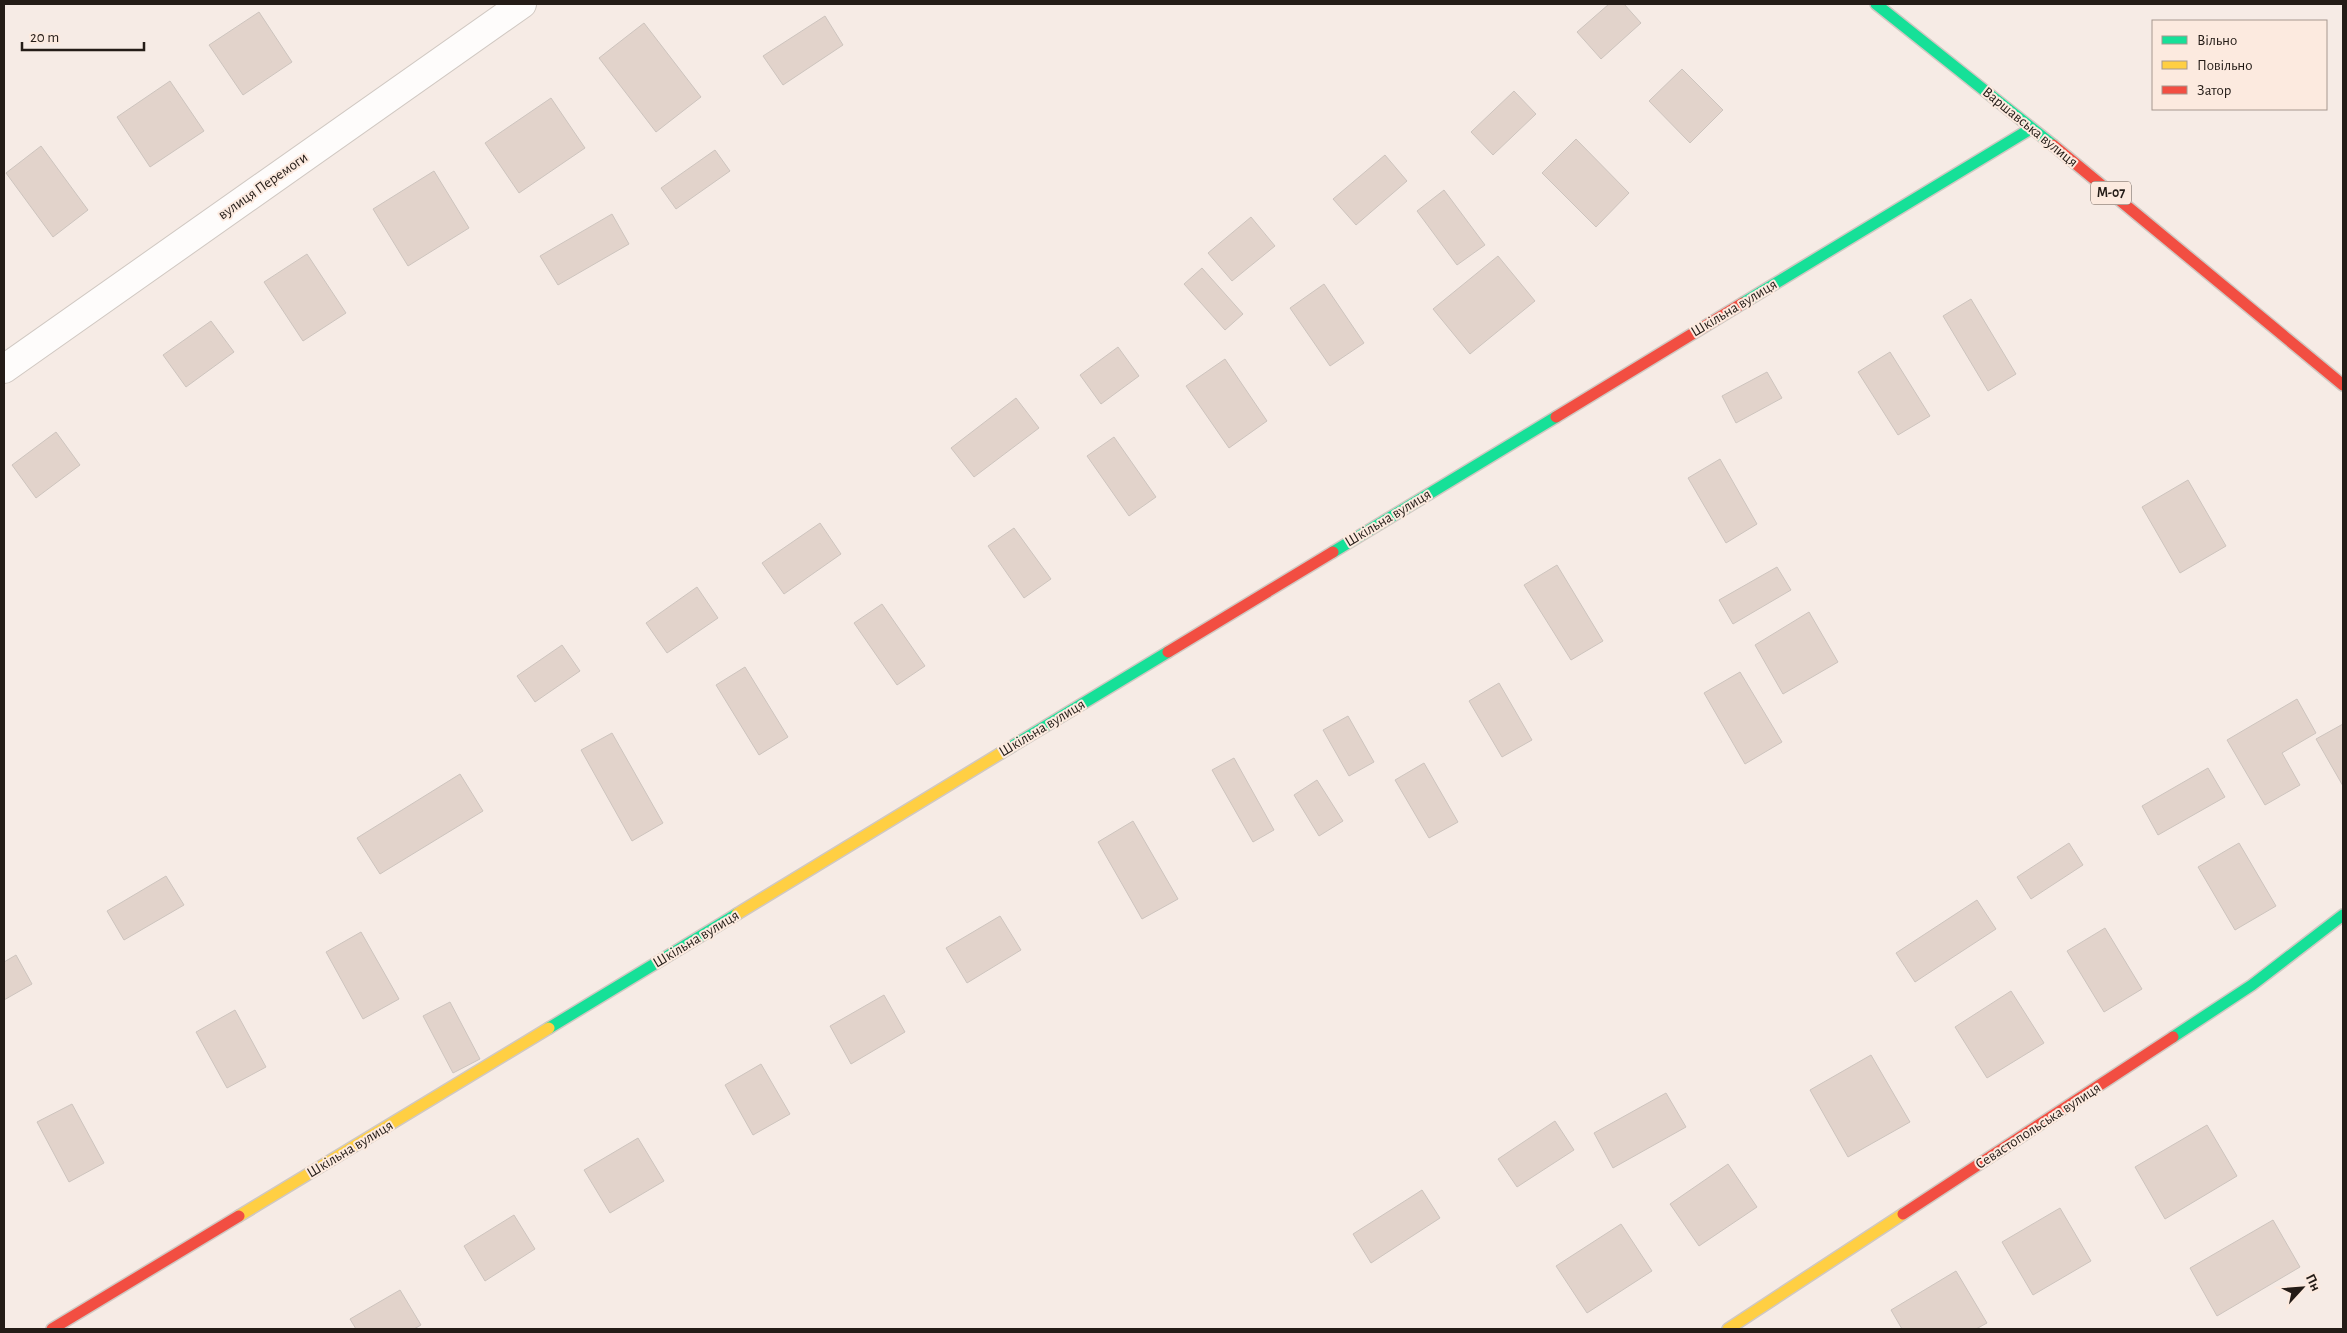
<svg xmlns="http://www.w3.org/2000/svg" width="2347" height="1333" font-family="'Alegreya Sans',sans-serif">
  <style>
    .building { fill: #e2d3cb; stroke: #cdc4be }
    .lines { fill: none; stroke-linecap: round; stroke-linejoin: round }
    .street-casing { stroke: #d0c8c2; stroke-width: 30 }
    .fast-casing { stroke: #d0c8c2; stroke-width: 14 }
    .slow-casing { stroke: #d0c8c2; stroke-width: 14 }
    .jam-casing { stroke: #d0c8c2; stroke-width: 14 }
    .street { stroke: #fefcfb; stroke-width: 28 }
    .fast { stroke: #16e098; stroke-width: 11 }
    .slow { stroke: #ffcf43; stroke-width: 11 }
    .jam { stroke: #f24e42; stroke-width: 11 }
    .labels { text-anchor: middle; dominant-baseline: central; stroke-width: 4; stroke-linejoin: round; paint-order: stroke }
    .shield { fill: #fceadf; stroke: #655a53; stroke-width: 1 }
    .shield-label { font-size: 14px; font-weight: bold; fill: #241c17 }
    .street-label { font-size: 15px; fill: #241c17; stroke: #fceadf }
  </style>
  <rect width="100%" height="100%" fill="#f6ebe5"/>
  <!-- building -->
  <path class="building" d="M1609,4h15l17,19 -40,36 -24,-27z
    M259,12l33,50 -49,33 -34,-50z
    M825,16l18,29 -60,40 -20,-29z
    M644,23l57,74 -45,35 -57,-74z
    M1682,69l41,41 -33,33 -41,-42z
    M170,81l34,50 -54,36 -33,-50z
    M1514,91l22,23 -43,41 -22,-23z
    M551,98l34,50 -66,45 -34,-50z
    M1576,139l53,54 -33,34 -54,-54z
    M41,146l47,64 -35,27 -47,-64z
    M715,150l15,21 -54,38 -15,-21z
    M1385,155l22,26 -51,44 -23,-26z
    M434,171l35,57 -61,38 -35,-57z
    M1444,190l41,55 -28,20 -40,-54z
    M612,214l17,30 -71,41 -18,-29z
    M1251,217l24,29 -43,35 -24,-28z
    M307,254l39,59 -43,28 -39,-59z
    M1498,256l37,45 -65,53 -37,-45z
    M1202,268l41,46 -18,16 -41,-46z
    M1324,284l40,59 -34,23 -40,-58z
    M1971,299l45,75 -28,17 -45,-75z
    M211,321l23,31 -48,35 -23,-32z
    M1118,347l21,29 -38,28 -21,-29z
    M1890,352l40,64 -32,19 -40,-63z
    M1225,359l42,62 -38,27 -43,-62z
    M1767,372l15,26 -46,25 -14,-27z
    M1016,398l23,30 -65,49 -23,-29z
    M56,432l24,33 -44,33 -24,-33z
    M1114,437l42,60 -27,19 -42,-60z
    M1720,459l37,65 -31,19 -38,-65z
    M2188,480l38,66 -46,27 -38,-66z
    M820,523l21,31 -57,40 -22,-31z
    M1014,528l37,51 -27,19 -36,-52z
    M1557,565l46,76 -32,19 -47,-75z
    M1777,567l14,23 -58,34 -14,-24z
    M697,587l21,31 -51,35 -21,-30z
    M882,604l43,62 -28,19 -43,-62z
    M1809,612l29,50 -55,32 -28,-49z
    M562,645l18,26 -45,31 -18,-26z
    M745,667l43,70 -29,18 -43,-70z
    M1740,672l42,70 -37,22 -41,-71z
    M1499,683l33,57 -30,17 -33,-56z
    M2297,699l19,34 -34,20 18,32 -35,20 -38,-65z
    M1348,716l26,46 -25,14 -26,-46z
    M2343,724v62l-27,-47z
    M612,733l51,90 -31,18 -51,-91z
    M1234,758l40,72 -21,12 -41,-72z
    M1424,763l34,59 -29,16 -34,-58z
    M2208,768l17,29 -67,38 -16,-29z
    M460,774l23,37 -103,63 -23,-36z
    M1317,780l26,41 -24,15 -25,-41z
    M1133,821l45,78 -36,20 -44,-77z
    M2069,843l14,22 -52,34 -14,-22z
    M2239,843l37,63 -41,24 -37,-63z
    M166,876l18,29 -60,35 -17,-29z
    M1977,900l19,29 -81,53 -19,-29z
    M1000,916l21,34 -54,33 -21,-35z
    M2105,928l37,61 -38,23 -37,-61z
    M361,932l38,67 -36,20 -37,-67z
    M16,955l16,29 -28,16v-38z
    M2011,991l33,52 -57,35 -32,-51z
    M884,995l21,37 -54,32 -21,-38z
    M450,1002l30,57 -27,14 -30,-57z
    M235,1010l31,57 -39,21 -31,-56z
    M1871,1055l39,67 -62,35 -38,-67z
    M761,1064l29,50 -37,21 -28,-50z
    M1666,1093l20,34 -73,41 -19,-35z
    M72,1104l32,59 -35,19 -32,-60z
    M1555,1121l19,29 -57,37 -19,-28z
    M2207,1125l30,51 -72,43 -30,-52z
    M638,1138l26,43 -54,32 -26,-43z
    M1728,1164l29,43 -58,39 -29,-42z
    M1422,1190l18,28 -69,45 -18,-29z
    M2060,1208l31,53 -58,34 -31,-53z
    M514,1215l21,34 -50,32 -21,-35z
    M2273,1220l27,47 -83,49 -27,-48z
    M1621,1224l31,47 -65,42 -31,-47z
    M1956,1271l31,52 -11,6h-74l-11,-19z
    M400,1290l21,35 -7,4h-58l-6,-10z"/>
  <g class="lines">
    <defs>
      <path id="street" d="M4,369l518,-365"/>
      <path id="fast" d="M1876,4l177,141
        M1743,303l289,-175
        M1333,552l223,-135
        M1001,753l167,-101
        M549,1028l188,-114
        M2173,1037l79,-52 91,-70"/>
      <path id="slow" d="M737,914l264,-161
        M239,1216l310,-188
        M1728,1329l175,-115"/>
      <path id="jam" d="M2053,145l290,240
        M1556,417l187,-114
        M1168,652l165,-100
        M1903,1214l270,-177
        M52,1329l187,-113"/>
    </defs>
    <!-- street casing -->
    <use href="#street" class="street-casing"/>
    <!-- fast casing -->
    <use href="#fast" class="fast-casing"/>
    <!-- slow casing -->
    <use href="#slow" class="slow-casing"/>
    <!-- jam casing -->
    <use href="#jam" class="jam-casing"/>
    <!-- street -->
    <use href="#street" class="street"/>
    <!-- fast -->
    <use href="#fast" class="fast"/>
    <!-- slow -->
    <use href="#slow" class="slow"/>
    <!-- jam -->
    <use href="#jam" class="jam"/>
  </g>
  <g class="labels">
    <!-- shield labels -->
    <rect class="shield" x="2091" y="181.5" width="40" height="23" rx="4"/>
    <g class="shield-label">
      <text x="2111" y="193">М-07</text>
    </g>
    <!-- street labels -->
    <g class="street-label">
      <text transform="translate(2030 127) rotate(39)">Варшавська вулиця</text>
      <text transform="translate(263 186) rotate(-35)">вулиця Перемоги</text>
      <text transform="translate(1734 308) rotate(-31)">Шкільна вулиця</text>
      <text transform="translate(1388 518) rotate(-31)">Шкільна вулиця</text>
      <text transform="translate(1042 728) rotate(-31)">Шкільна вулиця</text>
      <text transform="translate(696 939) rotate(-31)">Шкільна вулиця</text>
      <text transform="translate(2038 1126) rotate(-33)">Севастопольська вулиця</text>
      <text transform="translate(350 1149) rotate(-31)">Шкільна вулиця</text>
    </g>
  </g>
  <!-- border -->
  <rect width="2347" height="1333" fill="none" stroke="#241c17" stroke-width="10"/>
  <!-- legend -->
  <rect x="2152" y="20" width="175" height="90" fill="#fceadf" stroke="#a6988f"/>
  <rect x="2162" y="36" width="25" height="8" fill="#16e098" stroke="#a6988f"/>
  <text x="2197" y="45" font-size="15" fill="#241c17">Вільно</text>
  <rect x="2162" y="61" width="25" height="8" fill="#ffcf43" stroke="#a6988f"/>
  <text x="2197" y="70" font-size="15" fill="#241c17">Повільно</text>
  <rect x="2162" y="86" width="25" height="8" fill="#f24e42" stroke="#a6988f"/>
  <text x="2197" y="95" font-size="15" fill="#241c17">Затор</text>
  <!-- north arrow -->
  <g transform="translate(2302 1288) rotate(64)" stroke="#fceadf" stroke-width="4" paint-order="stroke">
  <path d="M0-4L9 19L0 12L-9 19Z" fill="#241c17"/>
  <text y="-8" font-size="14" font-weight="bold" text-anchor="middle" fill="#241c17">Пн</text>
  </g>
  <!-- scale -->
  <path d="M22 42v8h122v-8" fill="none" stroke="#241c17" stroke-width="2.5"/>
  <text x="30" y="42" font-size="15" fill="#241c17" stroke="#fceadf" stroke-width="4" paint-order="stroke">20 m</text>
</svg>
